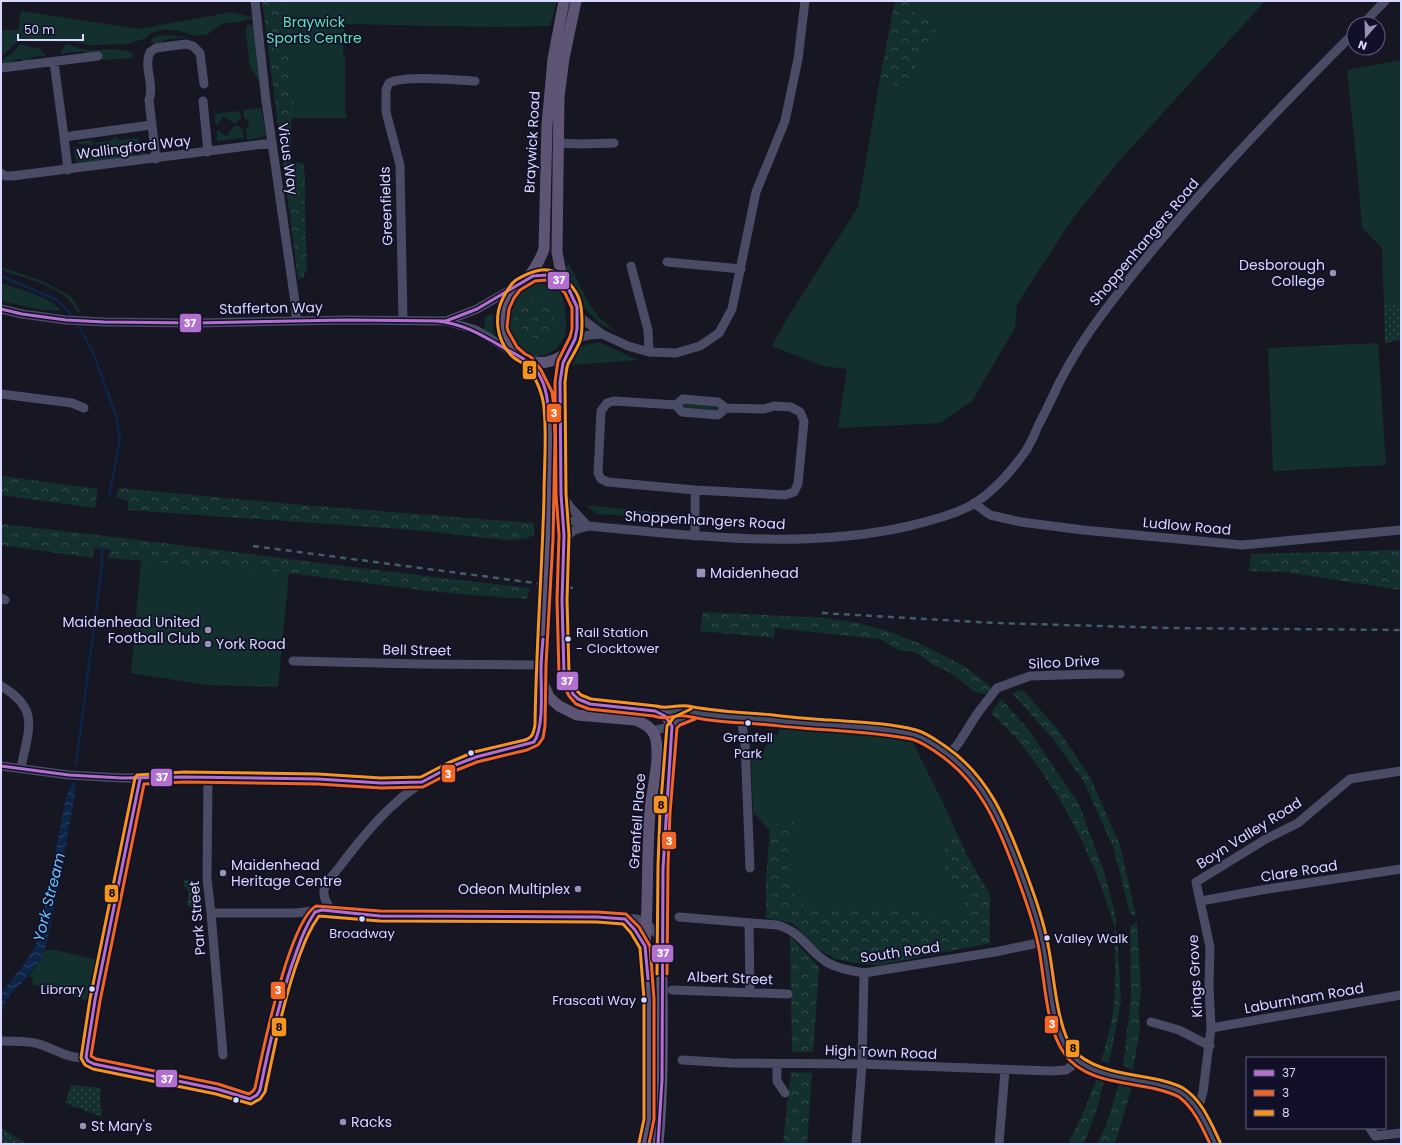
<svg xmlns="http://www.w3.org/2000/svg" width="1402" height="1145" font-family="Poppins,sans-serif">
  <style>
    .green { fill: #13302e }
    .forest { fill: url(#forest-crowns) }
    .garden { fill: url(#garden-dots) }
    .water { fill: url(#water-waves) }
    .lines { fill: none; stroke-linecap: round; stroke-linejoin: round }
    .stream { stroke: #0c2549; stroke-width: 2.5 }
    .minor { stroke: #4a4b64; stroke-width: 9 }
    .major { stroke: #5e5575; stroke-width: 11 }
    .rail { stroke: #435c6d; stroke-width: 2.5; stroke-dasharray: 6 5; stroke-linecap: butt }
    .bus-1-casing { stroke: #121029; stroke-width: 6 }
    .bus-2-casing { stroke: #121029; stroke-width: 6 }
    .bus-3-casing { stroke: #121029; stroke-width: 6 }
    .bus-1 { stroke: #b36fd0; stroke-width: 3 }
    .bus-2 { stroke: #f26522; stroke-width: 3 }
    .bus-3 { stroke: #f7941d; stroke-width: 3 }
    .poi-dot { fill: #9694b2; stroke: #121029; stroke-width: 1.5 }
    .bus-dot { fill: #dad8ff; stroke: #121029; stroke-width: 1.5 }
    .labels { text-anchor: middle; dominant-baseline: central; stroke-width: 3.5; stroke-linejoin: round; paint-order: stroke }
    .bus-label { font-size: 13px; fill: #dad8ff; stroke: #121029; text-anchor: start }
    .park-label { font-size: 14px; fill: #5fe4ba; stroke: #121029 }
    .street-label { font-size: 14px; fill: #dad8ff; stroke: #121029 }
    .poi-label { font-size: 14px; fill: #dad8ff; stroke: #121029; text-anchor: start }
    .water-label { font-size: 15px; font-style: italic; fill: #66c2ff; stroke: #121029 }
    .line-badge { stroke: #121029; stroke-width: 1.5 }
    .badge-label { font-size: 11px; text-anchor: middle; font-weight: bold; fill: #fff }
    .pale-badge-label { font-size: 11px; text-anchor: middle; font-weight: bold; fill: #111 }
  </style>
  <defs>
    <pattern id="forest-crowns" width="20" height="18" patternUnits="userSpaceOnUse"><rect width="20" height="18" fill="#13302e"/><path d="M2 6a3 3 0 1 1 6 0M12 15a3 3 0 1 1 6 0" fill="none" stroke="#354d4d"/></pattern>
    <pattern id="garden-dots" width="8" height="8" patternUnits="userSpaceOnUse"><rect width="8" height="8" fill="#13302e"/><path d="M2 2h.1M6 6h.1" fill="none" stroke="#354d4d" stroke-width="1.8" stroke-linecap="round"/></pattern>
    <pattern id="water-waves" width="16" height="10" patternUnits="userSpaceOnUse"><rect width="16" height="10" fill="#0c2549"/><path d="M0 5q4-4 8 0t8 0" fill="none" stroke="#2f4464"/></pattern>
  </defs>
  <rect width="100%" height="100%" fill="#171623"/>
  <!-- green -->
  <path class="green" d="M282,1h275l-7,25 -53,1 -153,-3 -1,31 2,-1v57l2,7h-51z
    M895,1h370l-145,159 -47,58 -56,86 -2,24 -43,73 -32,22 -102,5 9,-59 -24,-3 -51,-20 14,-26 72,-113 24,-140z
    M21,11l118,18 93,-17 23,6 -20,5h-12l-15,11 -13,2 -18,-6h-16l-10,3 -5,5 -18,6 -39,1 -13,-3 -48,-1 -8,-2 -16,15 -3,2v-26h17z
    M256,24l5,61 -11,-18 -4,-34v-6l2,-2z
    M164,35l23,2 -23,3 -3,4 -4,1 -3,-3 -5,1 5,-6z
    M21,44l19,5 6,7 -14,1 -3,5h-5l-3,-3c-10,2 -12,4 -20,7v-5l12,-8 6,-8z
    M67,44c6,2 13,5 19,6 15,1 34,-4 47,4l1,4 -32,2 -1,-8 -15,2 -3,-3 -23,3 5,-8z
    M1401,60v246h-17l-2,-58 -20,-20 -4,-51 -11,-107z
    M261,108l5,28 -19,4 -1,-12h3l-1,-8 -4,-2 -1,-8z
    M240,111l1,8h-3l-1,4h-4l-9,-7 -8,10 -2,-12z
    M234,126h6l1,3h2l1,10 -3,-1 -24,3v-11l9,6z
    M114,137h3l2,3 19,-2 2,5 7,-1 1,4 5,-1 -1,6 -10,-2 -1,-3 -6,-3 -2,1 -3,5 -30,-3 -5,-2 -4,1 -13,-1v-2l13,-2 3,3 16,-2z
    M74,147l15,1 2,6 6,1 2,-2c3,4 5,4 10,4l4,-7 17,2 6,3h3l2,-3 9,2v1l-73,8 -1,-2z
    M569,264l19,38 10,14 17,16 -16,-9 -14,-15 -20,-40z
    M1,267l41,14 29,15 10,17 -3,-1c-4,-6 -9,-13 -16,-18 -18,-12 -41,-17 -61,-24z
    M541,282c6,0 13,1 17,6 7,8 11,40 6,50 -8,17 -31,26 -45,10 -4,-4 -9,-12 -11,-18 -1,-2 0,-6 0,-9 2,-18 15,-35 33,-39z
    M1,283c20,7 46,12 61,28l-20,-1 -41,-9z
    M493,314v15l2,6 -2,3 -10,-7 2,-6v-8z
    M599,342l39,18 -66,5 9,-19z
    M1378,343l8,122 -113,6 -5,-123z
    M684,403l33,2 -1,5 -32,-2z
    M586,505l97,10v4l-86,-5z
    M141,560l148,13 -11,114 -72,-2 -75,-12z
    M779,726l104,11 28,2 34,68 22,49 23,38v49l-110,22 -14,-1 -31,-5 -15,-9 -28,-27 -26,-5v-36l4,-51 -17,-19 -2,-54 9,1 12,-24h6z
    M45,950h10l42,10 -8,41 -57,-17 1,-5 -4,-3 11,-16z"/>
  <!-- forest -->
  <path class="forest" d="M262,1h20l14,117h-5v45h12l2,12v40l2,57 -3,1v5l-6,1z
    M895,1h21l-2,13 28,6 -39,68 -23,-9z
    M522,298l14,5 13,-5 5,24 -15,21 -10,-10 -16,-11z
    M1,476l97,13 -3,19 -94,-13z
    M119,488l184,17 231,18v12l-9,4 -19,1 -91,-10 -287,-20v-9l-12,-4z
    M1,524c177,19 353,45 529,64l-3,11 -67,-5 -39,-4 -132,-17 -182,-15 4,-8 -17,-2 -1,10 -92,-13z
    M1401,550v40l-116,-18 -36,-1 2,-17z
    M703,612l124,6 32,5 29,8 33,13 43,22 29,22 -8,6 -10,-2 -19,-15 -11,-7 -9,-3 -19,-14 -7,-2h-10l-20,-12 -105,-11 -1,10 -74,-7z
    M1023,690l36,41 31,46 30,68 16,71 -6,-2 -16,-65 -31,-69 -31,-42 -40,-45z
    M1001,699l27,30 51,75 25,68 9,33 4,19 -3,2c-19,-68 -52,-132 -97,-187 -8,-9 -18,-17 -26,-26z
    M793,820l4,14 -8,12 -2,17 3,18 6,16 15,12 22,1 52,-3 75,12 5,-15 -20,-31v-27l13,-11 9,21 23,38v49l-110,22c-26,-1 -51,-4 -70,-23 -6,-6 -10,-14 -17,-18 -7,-4 -19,-5 -27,-6v-36l4,-51 11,-10z
    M1137,922l4,67 -2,23 1,18 -7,40 -10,-5 8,-65 -1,-74z
    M1114,929l3,4 4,68 -12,62 -8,-2c6,-20 12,-40 13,-61 2,-23 1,-48 0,-71z
    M790,936l29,31 -6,85h-21z
    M791,1072l21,1 -5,71h-24z
    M1097,1078l7,2 -6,26 -13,35 -2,3h-15l16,-33z
    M1119,1084l13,3 -17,57h-18l9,-19z"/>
  <!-- garden -->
  <path class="garden" d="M1384,306h17v34l-16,3z
    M186,879l15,4 1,29 -14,-6 -1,-2 2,-12 -4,-5h-1v-7z
    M71,1085l30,3 -1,9 2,20 -37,-14z
    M1,1128l25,16h-25z"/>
  <!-- water -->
  <path class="water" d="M70,787l6,1 -18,102 -12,56 -6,14 -17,22 -11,10 -8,12 -3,11v-22l21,-26 12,-18 4,-9 28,-142z"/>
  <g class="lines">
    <!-- stream -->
    <path class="stream" d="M1,276l56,24 16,17
      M77,323l16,29 23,64 4,23 -11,58
      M76,765l26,-200v-17
      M72,790l1,-7"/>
    <!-- minor -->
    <path class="minor" d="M255,1l11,100 30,208v12
      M1363,24l22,-23
      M54,62l10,75 4,33
      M1,68l97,-12
      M203,101l5,51
      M64,137l87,-12
      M558,143l22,1 34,-1
      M156,159l-7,-59c6,-15 -6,-33 1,-48l6,-4 30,-4 7,2 7,7 4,31
      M1,173l4,3h7l260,-33
      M667,262l74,7
      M631,266l17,64 1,22
      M1,309l21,5 44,6 38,2 92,1 150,-3 100,1 30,9 40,24
      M577,315l25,19 26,12 21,6 27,1 24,-7 19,-13 13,-24 24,-117 29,-71 13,-62 7,-58
      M403,321l-3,-156 -14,-53v-22l3,-7c17,-8 65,-3 86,-2
      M446,321l31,-12 38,-22
      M575,339l14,-4 13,-1
      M1,394l71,9 12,5
      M676,405l6,7 36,3 8,-7
      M695,490l90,5 9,-3 4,-8 6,-63 -4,-9 -9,-5 -17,-1 -10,3 -38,-1 -8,-6 -35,-3 -7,6 -62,-4 -7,2 -6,8 -3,62 3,6 7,3 87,8v46
      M561,494l10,14 14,15
      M974,503l16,12 31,7 62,8 159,15 159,-15
      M548,539c9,-19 16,-20 35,-17
      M564,543c6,-13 11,-14 25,-17 106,10 215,24 320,0 20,-5 48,-12 66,-23 20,-13 39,-35 52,-54 4,-7 8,-15 11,-23 8,-15 15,-30 22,-45 12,-23 27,-47 43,-68 74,-99 163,-192 251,-280
      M1,598l4,2
      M293,661l127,3 121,1
      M1,686c40,23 27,44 20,82
      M663,714l21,-4 9,4 12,2 53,3 25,3 42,3 58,5 33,6 9,4 24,14 27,26 15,21 16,33 23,61 13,47 10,64 7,25 8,20 9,11 9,5 37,11 22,3 29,8 10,5 14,15 9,16 8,19
      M741,718l4,26 5,124
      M652,731l20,-5 5,-5 16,-7
      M949,754l9,-10 19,-30 20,-26 33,-12 65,-2h25
      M1,766l68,9 53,3 62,-1 134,2 63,4 41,-1
      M208,778l-1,101 4,34 12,142
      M1201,901l60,-11 140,-21
      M333,911c-6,-6 -10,-12 -9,-21 2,-9 12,-18 17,-25 30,-40 63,-78 109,-98 25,-11 51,-16 76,-22 3,-1 7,-2 9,-4 9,-9 6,-45 7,-59
      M211,913h84l27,-3 58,6 217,1 40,2 9,4 15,15
      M679,917l98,8c24,6 32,27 51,38 11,6 24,8 36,10l131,-21 48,-10
      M625,919l10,11 10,16
      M749,923l1,69
      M672,990l116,4
      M1151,1022l28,8 31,16
      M1211,1028l190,-33
      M1,1041c11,0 23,0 34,2 15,3 36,18 51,14
      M86,1057l2,4 6,3 123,25 33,10c4,-3 8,-5 11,-10 7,-18 7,-39 11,-57 9,-38 22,-88 43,-120
      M86,1057l9,-57 45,-221
      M682,1060l49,3 131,1 190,7 14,-1 11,-8
      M777,1064v17l8,12
      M1198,1109l5,-17 8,-64 -2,-43 1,-38 -14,-65 70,-43 32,-16 52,-44 51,-8
      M1370,1128l5,8 26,-3
      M856,1144l6,-80 2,-91
      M999,1144l6,-74"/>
    <!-- major -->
    <path class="major" d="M540,275c21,1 37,19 37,40 0,9 0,19 -3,27 -3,7 -7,10 -12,14 -21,13 -43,6 -55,-15 -2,-5 -5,-9 -5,-14 -1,-10 2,-19 6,-27 6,-14 17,-23 32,-25z
      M526,280c8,-10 14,-19 18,-31l3,-124 6,-66 11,-58
      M563,284l-6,-32 2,-155 5,-39 12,-57
      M568,351l-7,20 -1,11 1,112 3,41 -2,65 2,74 9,20 5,5 12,5 65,7c9,3 13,5 17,15 -2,54 -9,109 -10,163 -2,85 4,170 -4,255
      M528,361l9,12 10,21 3,45 -3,131 -6,95 1,16 7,16 10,9 18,9 58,5c9,3 19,9 21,20 4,20 -4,49 -6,70 -3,40 -2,80 -4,120l-1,16 4,53v120l-5,25"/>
    <!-- rail -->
    <path class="rail" d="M253,546l320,42
      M822,613l173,10 174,5 232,2"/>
    <defs>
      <path id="bus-1" d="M1,309l21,5 44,6 38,2 92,1 150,-3 100,1 31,-12 56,-33 15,-1 8,3 13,12 8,17v22l-2,10 -12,24 -3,19 1,112 3,41 -2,65 2,74 9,20 5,5 12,5 65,7 10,5 7,10 -9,143 -1,211 -4,64
        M436,321c26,2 46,14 68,27 13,7 26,13 34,25 9,14 10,30 11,45
        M1,766l68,9 53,3 62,-1 134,2 63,4 41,-1 28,-15 26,-10 58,-15c10,-15 7,-52 7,-71 0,-11 1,-21 2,-32
        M315,912l7,-2 58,6 217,1 28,2 10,11 10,16 3,33
        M86,1057l9,-57 45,-221
        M86,1057l2,4 6,3 123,25 33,10
        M250,1099l7,-4 3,-5c9,-45 19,-90 35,-134 6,-17 10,-29 20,-44"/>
      <path id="bus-2" d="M667,974l1,-108 2,-53 7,-85 3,-3 15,-6
        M649,1144l5,-25v-120l-4,-53 -11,-19 -13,-13 -29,-2 -217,-1 -64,-5c-27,16 -54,148 -61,182l-2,3 -4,3 -31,-10 -122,-25 -5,-3 9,-55 44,-217 40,-2 134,2 63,4 42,-1 29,-15 25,-10 50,-12 11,-5 5,-7 2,-12 1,-61 7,-126 2,-100 -1,-32 -2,-15 -11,-22 -10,-13 -6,-3 -8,-7 -9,-16 -1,-4 2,-18 5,-11 6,-8 15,-9 12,-1 6,2 12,11 7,15v21l-2,8 -12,24 -3,21 1,112 3,41 -2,65 2,75 10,21 7,8 13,5 65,7c13,5 20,-2 31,0 8,1 16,3 24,4 16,2 33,3 49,4 14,1 29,3 44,4 36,3 73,4 109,11 9,2 17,8 25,13 45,30 60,70 79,119 9,24 18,48 23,73 7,33 7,82 26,109 19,29 62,29 92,36 8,2 16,4 23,8 15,11 23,30 31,47"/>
      <path id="bus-3" d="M657,974l1,-108 2,-53 7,-87 7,-9 17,-8
        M639,1143l5,-24v-120l-4,-51 -9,-15 -8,-9 -26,-2 -217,-1 -61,-5c-10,14 -14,25 -20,41 -16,44 -24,89 -34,135l-5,7 -9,5 -35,-10 -123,-25 -8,-4 -4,-7 9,-59 45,-221 2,-3 47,-3 134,2 63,4 40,-1 27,-14 26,-11 51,-12c8,-3 8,-6 10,-15 1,-76 7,-152 9,-228 0,-30 3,-60 0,-89 -1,-13 -9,-35 -19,-43 -5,-4 -11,-6 -15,-11 -14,-16 -16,-38 -7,-56 4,-7 7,-14 13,-18 15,-9 32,-16 47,-3 16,15 19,24 19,45 0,6 0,13 -2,19 -3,8 -8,15 -12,23 -2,5 -2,12 -3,18l1,112 3,41 -2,65 2,73 8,18 4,4 10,4 65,7c11,4 20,-2 32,0 24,5 48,6 73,8 23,2 46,5 70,6 28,2 58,3 85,10 11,3 20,10 29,16 44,30 61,74 79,121 10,27 20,54 25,83 5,26 8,78 24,99 18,23 60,25 87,31 8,2 16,4 23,8 19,12 28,35 37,54"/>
    </defs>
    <!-- bus-1 casing -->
    <use href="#bus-1" class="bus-1-casing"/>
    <!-- bus-2 casing -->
    <use href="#bus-2" class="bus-2-casing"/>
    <!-- bus-3 casing -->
    <use href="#bus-3" class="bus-3-casing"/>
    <!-- bus-1 -->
    <use href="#bus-1" class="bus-1"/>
    <!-- bus-2 -->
    <use href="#bus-2" class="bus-2"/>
    <!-- bus-3 -->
    <use href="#bus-3" class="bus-3"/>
  </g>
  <!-- markers -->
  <g class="poi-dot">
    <circle cx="1333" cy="273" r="4"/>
    <rect x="696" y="568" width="10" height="10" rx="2"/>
    <circle cx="208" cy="630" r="4"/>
    <circle cx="208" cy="644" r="4"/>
    <circle cx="223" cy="873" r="4"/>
    <circle cx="578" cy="889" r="4"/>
    <circle cx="343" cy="1122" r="4"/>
    <circle cx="83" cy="1126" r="4"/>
  </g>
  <g class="bus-dot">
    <circle cx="568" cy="639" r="3.5"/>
    <circle cx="748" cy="723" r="3.5"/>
    <circle cx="471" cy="753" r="3.5"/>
    <circle cx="362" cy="919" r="3.5"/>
    <circle cx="1047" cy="938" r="3.5"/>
    <circle cx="92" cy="989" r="3.5"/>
    <circle cx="644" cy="1000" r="3.5"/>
    <circle cx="236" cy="1100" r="3.5"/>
  </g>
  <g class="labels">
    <!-- bus labels -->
    <g class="bus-label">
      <text x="576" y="632">Rail Station<tspan x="576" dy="16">- Clocktower</tspan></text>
      <text x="748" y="737" text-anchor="middle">Grenfell<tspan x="748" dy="16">Park</tspan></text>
      <text x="362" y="933" text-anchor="middle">Broadway</text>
      <text x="1054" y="938">Valley Walk</text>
      <text x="84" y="989" text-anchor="end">Library</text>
      <text x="636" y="1000" text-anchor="end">Frascati Way</text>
    </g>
    <!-- park labels -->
    <g class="park-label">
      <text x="314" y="22">Braywick<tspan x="314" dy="16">Sports Centre</tspan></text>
    </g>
    <!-- street labels -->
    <g class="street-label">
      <text transform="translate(532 142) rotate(-87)">Braywick Road</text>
      <text transform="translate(134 147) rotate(-7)">Wallingford Way</text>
      <text transform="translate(288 159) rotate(82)">Vicus Way</text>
      <text transform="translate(386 206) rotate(-92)">Greenfields</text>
      <text transform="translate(1144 242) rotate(-50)">Shoppenhangers Road</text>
      <text transform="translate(271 308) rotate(-1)">Stafferton Way</text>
      <text transform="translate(705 520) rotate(3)">Shoppenhangers Road</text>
      <text transform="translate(1187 526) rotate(5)">Ludlow Road</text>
      <text transform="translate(417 650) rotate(1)">Bell Street</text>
      <text transform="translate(1064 662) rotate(-3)">Silco Drive</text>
      <text transform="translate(637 821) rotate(-86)">Grenfell Place</text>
      <text transform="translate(1249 833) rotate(-32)">Boyn Valley Road</text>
      <text transform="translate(1299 871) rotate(-9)">Clare Road</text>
      <text transform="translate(197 918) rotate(-95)">Park Street</text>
      <text transform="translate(900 952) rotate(-8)">South Road</text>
      <text transform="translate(1195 976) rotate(-93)">Kings Grove</text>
      <text transform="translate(730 978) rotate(2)">Albert Street</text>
      <text transform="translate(1304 998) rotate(-10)">Laburnham Road</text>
      <text transform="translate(881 1052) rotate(2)">High Town Road</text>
    </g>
    <!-- poi labels -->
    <g class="poi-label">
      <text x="1325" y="265" text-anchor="end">Desborough<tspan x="1325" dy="16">College</tspan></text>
      <text x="710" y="573">Maidenhead</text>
      <text x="200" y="622" text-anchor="end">Maidenhead United<tspan x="200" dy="16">Football Club</tspan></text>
      <text x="216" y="644">York Road</text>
      <text x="231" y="865">Maidenhead<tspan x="231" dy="16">Heritage Centre</tspan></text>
      <text x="570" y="889" text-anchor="end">Odeon Multiplex</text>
      <text x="351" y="1122">Racks</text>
      <text x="91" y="1126">St Mary's</text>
    </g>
    <!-- water labels -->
    <g class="water-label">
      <text transform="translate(49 897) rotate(-76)">York Stream</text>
    </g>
  </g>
  <g class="line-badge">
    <rect x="547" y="271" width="23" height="19" rx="4" fill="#b36fd0"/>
    <rect x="179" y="313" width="23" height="20" rx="4" fill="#b36fd0"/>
    <rect x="522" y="360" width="15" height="20" rx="4" fill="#f7941d"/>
    <rect x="546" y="403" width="16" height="20" rx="4" fill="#f26522"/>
    <rect x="556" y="671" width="23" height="20" rx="4" fill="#b36fd0"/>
    <rect x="441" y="764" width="15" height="19" rx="4" fill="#f26522"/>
    <rect x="150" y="768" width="23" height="19" rx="4" fill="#b36fd0"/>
    <rect x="653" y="795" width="15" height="19" rx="4" fill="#f7941d"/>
    <rect x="661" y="831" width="16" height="19" rx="4" fill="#f26522"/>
    <rect x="104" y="884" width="15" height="19" rx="4" fill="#f7941d"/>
    <rect x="651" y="944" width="23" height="19" rx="4" fill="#b36fd0"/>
    <rect x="270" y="981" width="16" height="19" rx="4" fill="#f26522"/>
    <rect x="1044" y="1015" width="15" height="19" rx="4" fill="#f26522"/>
    <rect x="271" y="1017" width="16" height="20" rx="4" fill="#f7941d"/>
    <rect x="1065" y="1039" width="15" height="19" rx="4" fill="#f7941d"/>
    <rect x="155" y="1069" width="23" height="19" rx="4" fill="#b36fd0"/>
  </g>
  <g class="badge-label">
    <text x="559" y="284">37</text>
    <text x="190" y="327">37</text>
    <text x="554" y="417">3</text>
    <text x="567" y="685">37</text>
    <text x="448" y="778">3</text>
    <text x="162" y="781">37</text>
    <text x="669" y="845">3</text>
    <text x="663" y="957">37</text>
    <text x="278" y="994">3</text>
    <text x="1052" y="1028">3</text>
    <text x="167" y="1083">37</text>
  </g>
  <g class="pale-badge-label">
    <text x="530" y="374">8</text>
    <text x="661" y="809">8</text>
    <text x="112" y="897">8</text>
    <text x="279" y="1031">8</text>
    <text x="1073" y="1052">8</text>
  </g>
  <!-- border -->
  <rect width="1402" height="1145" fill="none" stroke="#dad8ff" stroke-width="4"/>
  <!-- legend -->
  <rect x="1246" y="1057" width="140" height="72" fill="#121029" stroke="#62607f"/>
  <rect x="1254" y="1070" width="20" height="6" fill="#b36fd0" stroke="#62607f"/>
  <text x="1282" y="1077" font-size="12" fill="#dad8ff">37</text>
  <rect x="1254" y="1090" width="20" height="6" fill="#f26522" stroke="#62607f"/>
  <text x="1282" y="1097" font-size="12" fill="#dad8ff">3</text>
  <rect x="1254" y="1110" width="20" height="6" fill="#f7941d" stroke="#62607f"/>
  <text x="1282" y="1117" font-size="12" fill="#dad8ff">8</text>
  <!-- north arrow -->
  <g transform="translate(1366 36) rotate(200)"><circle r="19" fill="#121029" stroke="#62607f"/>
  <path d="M0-3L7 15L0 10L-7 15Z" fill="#9694b2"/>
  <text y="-6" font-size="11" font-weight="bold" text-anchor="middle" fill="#dad8ff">N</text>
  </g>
  <!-- scale -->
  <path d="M18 34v6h65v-6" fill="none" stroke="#dad8ff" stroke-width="2"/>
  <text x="24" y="34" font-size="12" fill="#dad8ff" stroke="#121029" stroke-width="3" paint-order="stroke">50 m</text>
</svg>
